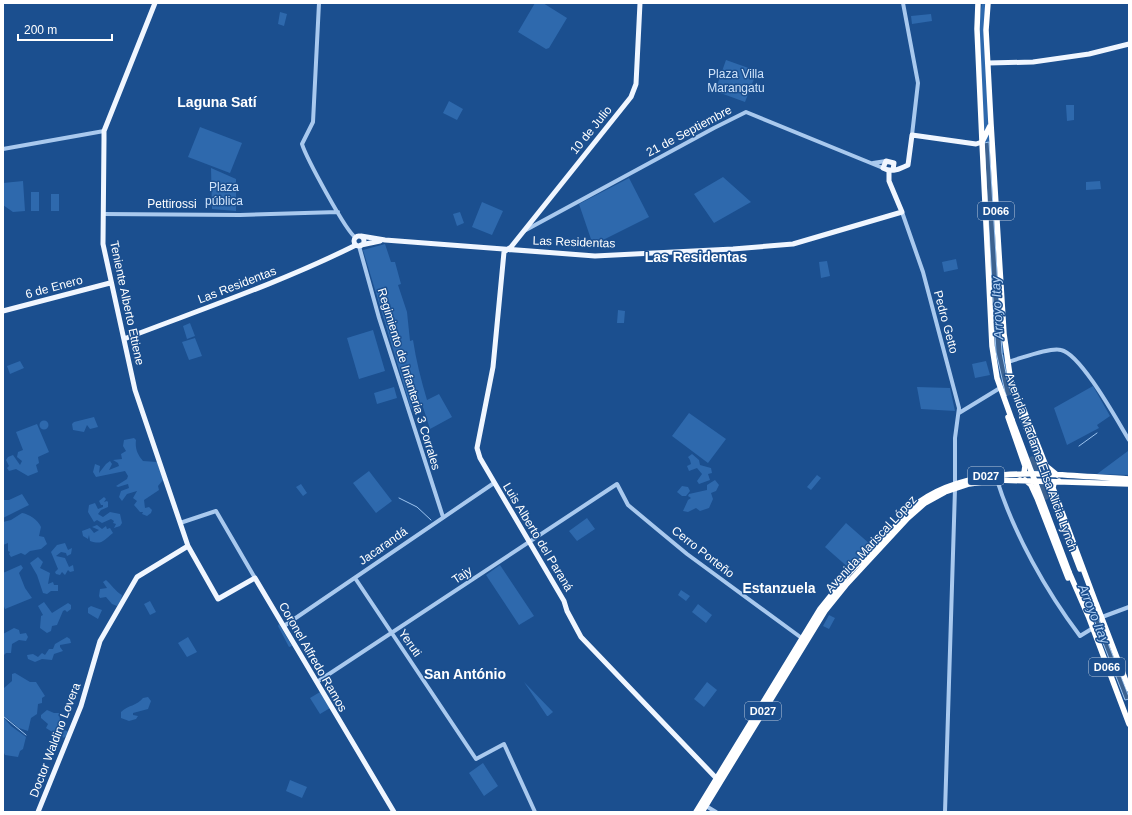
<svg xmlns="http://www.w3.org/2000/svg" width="1132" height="815" font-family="Helvetica,sans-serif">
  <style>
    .green { fill: #2e69ad }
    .water { fill: #3c6290; stroke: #9cc4f0 }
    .pier { fill: #1b4f8f }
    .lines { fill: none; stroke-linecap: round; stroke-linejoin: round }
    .stream { stroke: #9cc4f0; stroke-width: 1 }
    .river { stroke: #3c6290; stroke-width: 5.5 }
    .minor { stroke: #a9c9ee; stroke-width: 4 }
    .major { stroke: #f0f6ff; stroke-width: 5 }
    .highway { stroke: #fff; stroke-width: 5.5 }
    .highway-bridge { stroke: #fff; stroke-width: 5.5 }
    .labels { text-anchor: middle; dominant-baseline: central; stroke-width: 3; stroke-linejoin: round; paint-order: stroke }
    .shield { fill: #1b4f8f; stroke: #bbcadd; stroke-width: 1 }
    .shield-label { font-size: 11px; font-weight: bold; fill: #fff }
    .park-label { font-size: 12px; fill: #cfe3fa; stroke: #1b4f8f }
    .street-label { font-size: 12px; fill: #fff; stroke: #1b4f8f }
    .water-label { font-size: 13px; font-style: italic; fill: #b5d3f5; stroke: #1b4f8f }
    .quarter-label { font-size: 14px; font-weight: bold; fill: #fff; stroke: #1b4f8f }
  </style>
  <rect width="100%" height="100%" fill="#1b4f8f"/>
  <!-- green -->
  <path class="green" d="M535,3h8l24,15 -18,30 -3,1 -28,-17z
    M982,3h4l2,123 -4,12 -5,-116z
    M280,12l7,2 -3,12 -6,-2z
    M931,14l1,7 -20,3 -1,-8z
    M726,60l31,11 -12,31 -30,-11z
    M449,101l14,8 -6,11 -14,-7z
    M1066,105h8v15l-7,1z
    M200,127l42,16 -12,30 -42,-16z
    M989,131l7,115 -7,-104h-6z
    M211,168l25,11v32l-24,-2z
    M723,177l28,25 -37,21 -20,-29z
    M629,178l20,39 -56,28 -14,-41z
    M23,181l2,30 -12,1 -10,-7v-22z
    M1100,181l1,8 -15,1v-8z
    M31,192h8v19h-8z
    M51,194h8v17h-8z
    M482,202l21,9 -11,24 -20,-8z
    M460,212l4,11 -7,3 -4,-12z
    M385,244l6,18h4l6,22 -3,1 9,27 3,29 3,-1c3,20 8,40 14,60l12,-6 13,23 -22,12 -8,-25 -11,5 -48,-159z
    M996,251l8,102h-2z
    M956,259l2,10 -14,3 -2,-10z
    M827,261l3,15 -9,2 -2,-16z
    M618,310l7,1 -1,12h-7z
    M190,323l5,13 -8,3 -4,-13z
    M373,330l12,41 -26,8 -12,-41z
    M195,338l7,18 -13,4 -7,-18z
    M1002,355h2c7,41 23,79 37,118h-7c-15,-39 -32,-77 -39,-117l9,35 27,75 6,-2 -20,-53 -9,-29z
    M20,361l4,7 -14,6 -3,-8z
    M986,361l4,14 -15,3 -3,-14z
    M1093,386l17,30 -13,9 2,3 -32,17 -13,-37z
    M394,387l3,11 -20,6 -3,-11z
    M917,387l33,1 5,23 -34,-2z
    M689,413l37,26 -18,24 -36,-27z
    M94,417l4,10 -8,2 -3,-4 -3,7 -11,-2 -1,-6 2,-2z
    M39.5 425a4.5 4.5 0 1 1 9 0a4.5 4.5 0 1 1-9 0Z
    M37,424l12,28 -11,5 1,6 -3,2 2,7 -10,4 -12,-7 -7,2 -2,-3 2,-2 -3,-6 2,-3 5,-2 7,10 2,-4 -5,-4 1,-5 5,-2 -7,-18z
    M134,438l2,2c-1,8 1,14 7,21l14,1 6,18 -5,6 1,4 -15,10 1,8 4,-1 3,3 -1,3 -4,3 -5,-2 1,-2h-3l-6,-7 3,-4 -4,-3 4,-7 -10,3 -5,7 -3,-4 2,-6 8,-3 -1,-4 -10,3 -2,-1 11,-7 1,-3 -3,-5 -29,6 -3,-5 2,-8 5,2 -1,7 7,-9 4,-3 2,3 -3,6 10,-4 -1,-3 -5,-3 9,-1 -1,-5 5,-3 -3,-5 1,-6z
    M1128,451l1,24 -32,-1z
    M692,454l7,6 1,5 11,3 1,5 -4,1 2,6 -11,4 -2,-3 5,-7 -5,-6 -8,3 -2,-5 4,-2 -1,-4 -2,-3z
    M369,471l23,30 -16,12 -23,-30z
    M817,475l4,3 -10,12 -4,-3z
    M715,480l4,5 -3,6 -5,2 2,6 -4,9 -9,3 -4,-3 -8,4 -5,-1 5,-11 3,-2 -3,-2 1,-2 18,-4v-5z
    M301,484l6,9 -4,3 -7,-9z
    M682,486l6,1 2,4 -4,5h-4l-5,-4z
    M22,494l7,11 -26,13v-18h6z
    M104,497l2,2 -2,3 3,-1 1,1v5l-7,3 -3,4 5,3 7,-5 10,2 2,9 -2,3 -6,2 2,-4 -3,-1 1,-2 -3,-2 -9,4 -5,-3 -3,2 -6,-10 1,-7 6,-2 3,6 5,-2v-2h-2l-2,-4z
    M22,513c7,1 16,7 19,14l-2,9 5,1 3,7 -6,5 -11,2 -5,4 -4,-2 -10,4 -2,-3 1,-2 -2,-1v-8l-5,2v-23l8,-2z
    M587,518l8,11 -18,12 -8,-10z
    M846,523l25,22 -21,24 -25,-22z
    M97,525l5,4 4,-3 1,3 3,-1 3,5c-10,8 -11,12 -23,8l-1,-6 -1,4 -5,-3 -1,-5 8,-3 4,5 5,-3 -7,-3z
    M65,543l3,7 4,-2 -1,6 -4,2 -1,-3 -5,-1 -5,4 9,2 4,9 4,-2 1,6 -4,1 -2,-2 -3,5 -3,-3 -2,3 -4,-1 -1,-2 3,-3 -7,-17 6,-7z
    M38,557l5,5 -3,6 10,5 -2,11 5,-2 1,3h4v6h-7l-4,3 -4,-1 -6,-18 -7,-12z
    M21,565l2,3 -4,5 6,15 7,10 -27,11 -2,-5v-31z
    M500,565l34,51 -15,9 -33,-50z
    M106,580c6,5 9,11 16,15l-1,5 -4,6 -5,-2 -6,-7 -6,1 -1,-2 1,-7 7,-1 -4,-6z
    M681,590l9,6 -4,5 -8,-6z
    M150,601l6,11 -6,3 -6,-11z
    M44,602l8,11 16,-10 3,2v4l-4,3 -2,-2 -2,1 -6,14 -5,1 -1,5 -4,2 -7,-5 1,-12 2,-1 -5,-9z
    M698,604l14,11 -6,8 -14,-11z
    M91,606l11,4 -4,9 -10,-6v-5z
    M829,615l6,3 -6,11 -6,-3z
    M279,624l13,22 -3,1 -11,-21z
    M14,628l5,2 1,4 6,-1 2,4 -2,4 -7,-1 -7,4 -1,9h-5l-2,2 -1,-21z
    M67,637l3,2 1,4 -11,2v2l3,4 -9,3 -2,6 -10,-1 -7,3 -7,-3 -1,-4 6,-1 5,3 4,-4 3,2 4,-6h4l2,-5z
    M188,637l9,15 -10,5 -9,-14z
    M15,673l15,9h6l9,14 -3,2v5l-4,1 -1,10 -6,4 -3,13 -9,-3 -16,-13 1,-27 8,-7v-7z
    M524,682l29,30 -5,4h-1z
    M707,682l10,8 -13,17 -10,-8z
    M320,692l10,16 -10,6 -10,-16z
    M148,697l3,4 -3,8 -15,4v2l5,1 -2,3 -7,2 -8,-3v-6c7,-7 16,-6 22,-14z
    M47,710l7,3h5l1,7 4,2v2l-4,-1 -2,4 11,5 -2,4 -4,2 -1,-3h-5l-11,-7 2,-4 -7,-6v-3z
    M3,717l8,9 15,11 -3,12 -3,2 -2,6 -13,-2 -2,-4z
    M483,763l15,23 -14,10 -15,-23z
    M290,780l17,7 -5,11 -16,-7z"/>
  <!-- water -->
  <path class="water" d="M989,142l13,211 6,30 24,83 -27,-74 -9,-40 -12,-209z
    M1097,615l32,82v2l-4,1 -32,-83z"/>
  <!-- pier -->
  <path class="pier" d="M1013,394l25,72 -6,2 -28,-71z
    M1041,489h6l32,83 16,33 -8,3 -26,-62z"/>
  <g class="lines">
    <!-- stream -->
    <path class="stream" d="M1079,446l18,-13
      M399,498l18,9 14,13
      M3,716l23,19"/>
    <!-- river -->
    <path class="river" d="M1032,459l4,9
      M1042,486l4,11"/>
    <!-- minor -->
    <path class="minor" d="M319,3l-6,119 -11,22c4,13 44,88 54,94
      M903,3l15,80 -6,52
      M3,149l101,-18
      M873,163l13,-2
      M902,212l21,60 36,136 -4,30v46
      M103,214l137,1 98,-3
      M524,231l190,-103 32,-16 137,56
      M359,246l20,72 64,199
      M1007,362c13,-3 42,-15 54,-12 20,4 57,72 68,90
      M959,413l41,-25
      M997,480c17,54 49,111 83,156l13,-8
      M180,523l36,-12 39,67
      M355,578l121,181 28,-15 31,68
      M1102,617l27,-10
      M284,626l210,-143
      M317,682l300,-198 11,21 30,25 29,24 116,85
      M706,806l10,6
      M945,812l10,-323"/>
    <!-- major -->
    <path class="major" d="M155,3l-51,128v8l-1,105 32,146 53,156 30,53 37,-21 139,234
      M640,3l-4,81 -5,13 -120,150 -7,5 -11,115 -16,81 3,10 84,143 3,10 14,26 137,143
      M988,63l45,-1 56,-8 40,-10
      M893,170l1,-7 -8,-2 -3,7c9,5 17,1 25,-3l4,-30 64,9 6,-2
      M361,236l24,4 210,16 138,-7 60,-5 109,-32 -13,-31v-11
      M354 241a5 5 0 1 1 10 0a5 5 0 1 1-10 0Z
      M361,245l19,-4
      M3,311l107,-28
      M124,339c78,-30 158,-57 232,-94
      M38,812l43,-106 19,-65 37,-64 51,-31"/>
    <!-- highway -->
    <path class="highway" d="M978,3l-1,26 5,113 10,204 5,32 15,42
      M988,3l-2,27 5,94 13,210 6,42 12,41
      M982,142l8,-16
      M1023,408l23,58 11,9
      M1008,417l17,49 -1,7 -4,2
      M1025,480l6,5 6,13 31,80
      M1059,481l-5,2 -1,5 44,118
      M1069,572l20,46 40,106
      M1096,603l33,86
      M696,812l124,-203 29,-36 70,-71c57,-41 143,-26 210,-23
      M702,812l123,-201 21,-26 62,-67 17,-15 20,-11 24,-8 28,-4 132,4"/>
    <!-- highway-bridge -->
    <path class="highway-bridge" d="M1022,417l58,152
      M1012,420l57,152"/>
  </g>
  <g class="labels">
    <!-- shield labels -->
    <g class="shield">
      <rect x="978" y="202" width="36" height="18" rx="3"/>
      <rect x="968" y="467" width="36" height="18" rx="3"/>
      <rect x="1089" y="658" width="36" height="18" rx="3"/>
      <rect x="745" y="702" width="36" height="18" rx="3"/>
    </g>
    <g class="shield-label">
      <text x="996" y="211">D066</text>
      <text x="986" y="476">D027</text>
      <text x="1107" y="667">D066</text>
      <text x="763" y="711">D027</text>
    </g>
    <!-- park labels -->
    <g class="park-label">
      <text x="736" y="74">Plaza Villa<tspan x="736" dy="14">Marangatu</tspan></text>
      <text x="224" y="187">Plaza<tspan x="224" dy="14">pública</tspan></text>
    </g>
    <!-- street labels -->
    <g class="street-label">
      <text transform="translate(591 130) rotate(-51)">10 de Julio</text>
      <text transform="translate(689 131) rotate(-28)">21 de Septiembre</text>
      <text x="172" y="204">Pettirossi</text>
      <text transform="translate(574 242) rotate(2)">Las Residentas</text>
      <text transform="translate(237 285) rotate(-21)">Las Residentas</text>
      <text transform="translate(54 287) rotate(-15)">6 de Enero</text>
      <text transform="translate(127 303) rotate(78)">Teniente Alberto Ettiene</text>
      <text transform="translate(946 322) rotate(75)">Pedro Getto</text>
      <text transform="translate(409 379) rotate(73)">Regimiento de Infanteria 3 Corrales</text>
      <text transform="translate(1041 462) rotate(70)">Avenida Madame Elisa Alicia Lynch</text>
      <text transform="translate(538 537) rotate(59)">Luis Alberto del Paraná</text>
      <text transform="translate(871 544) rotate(-47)">Avenida Mariscal López</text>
      <text transform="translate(383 546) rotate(-35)">Jacarandá</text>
      <text transform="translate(703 552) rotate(38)">Cerro Porteño</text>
      <text transform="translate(462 575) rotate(-34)">Tajy</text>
      <text transform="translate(410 643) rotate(55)">Yeruti</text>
      <text transform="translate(313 657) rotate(60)">Coronel Alfredo Ramos</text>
      <text transform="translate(55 740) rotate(-69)">Doctor Waldino Lovera</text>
    </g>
    <!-- water labels -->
    <g class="water-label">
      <text transform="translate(997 308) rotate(-93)">Arroyo Itay</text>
      <text transform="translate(1094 614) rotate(68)">Arroyo Itay</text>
    </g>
    <!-- quarter labels -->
    <g class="quarter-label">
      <text x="217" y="102">Laguna Satí</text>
      <text x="696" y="257">Las Residentas</text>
      <text x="779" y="588">Estanzuela</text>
      <text x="465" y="674">San António</text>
    </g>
  </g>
  <!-- border -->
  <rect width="1132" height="815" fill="none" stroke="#ffffff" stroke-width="8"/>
  <!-- scale -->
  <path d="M18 34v6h94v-6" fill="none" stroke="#ffffff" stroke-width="2"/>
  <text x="24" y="34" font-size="12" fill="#ffffff" stroke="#1b4f8f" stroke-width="3" paint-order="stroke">200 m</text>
</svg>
